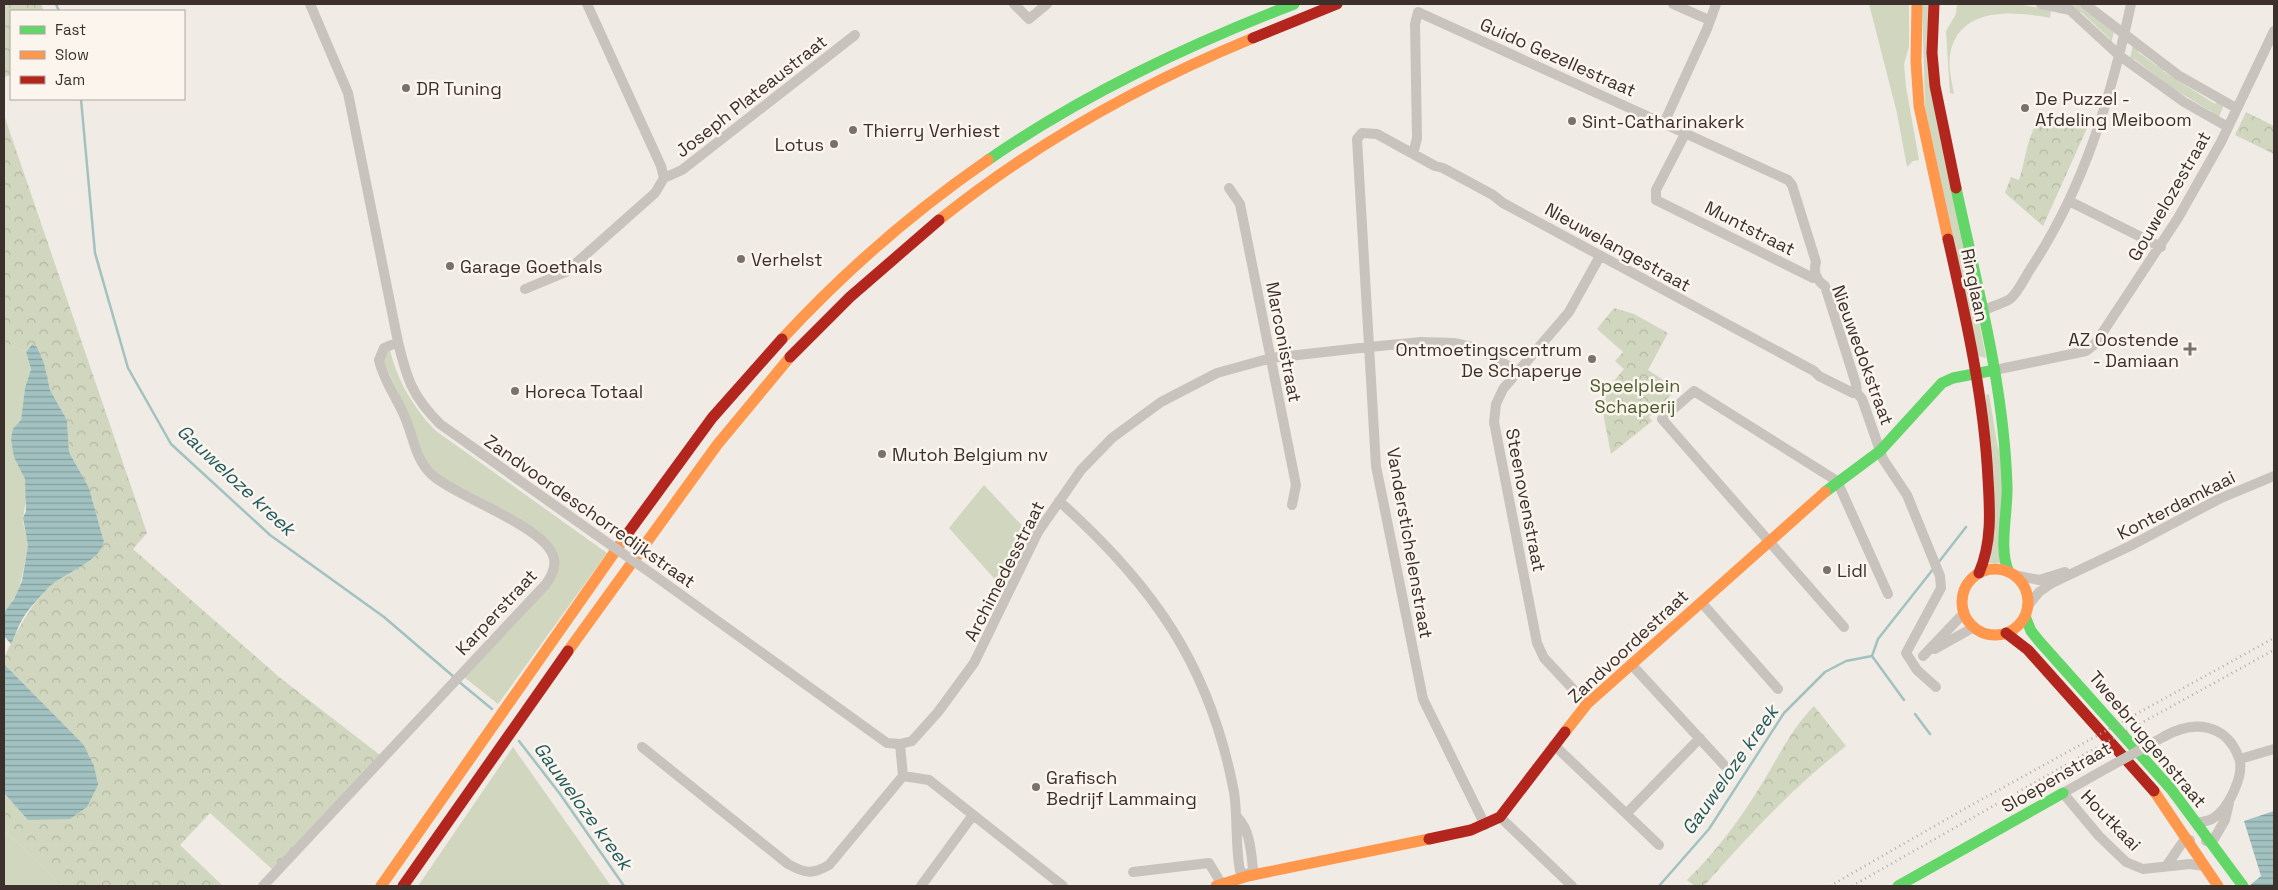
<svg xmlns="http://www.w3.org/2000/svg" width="2278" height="890" font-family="'Space Grotesk',sans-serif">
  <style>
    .grass { fill: #d1d6bf }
    .forest { fill: url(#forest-crowns) }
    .water { fill: url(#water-rules) }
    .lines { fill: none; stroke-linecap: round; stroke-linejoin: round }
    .stream { stroke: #a1c2c1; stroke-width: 2.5 }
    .street { stroke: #c9c3be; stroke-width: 10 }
    .fast { stroke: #63d668; stroke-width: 11 }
    .slow { stroke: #ff974d; stroke-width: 11 }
    .jam { stroke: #b3261e; stroke-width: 11 }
    .rail { stroke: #b1aca8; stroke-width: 2.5; stroke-dasharray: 1 4; stroke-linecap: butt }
    .street-bridge { stroke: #c9c3be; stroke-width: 10 }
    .poi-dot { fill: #7a716c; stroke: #fbf5ee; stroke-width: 2 }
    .labels { text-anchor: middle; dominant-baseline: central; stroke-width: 5; stroke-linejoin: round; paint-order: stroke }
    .street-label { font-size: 18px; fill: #3b302b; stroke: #fbf5ee }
    .poi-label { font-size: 18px; fill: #3b302b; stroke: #fbf5ee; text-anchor: start }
    .park-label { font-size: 18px; fill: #4a5a2e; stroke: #fbf5ee }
    .water-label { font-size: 19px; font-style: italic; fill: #1f5a5e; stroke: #fbf5ee }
  </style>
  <defs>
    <pattern id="forest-crowns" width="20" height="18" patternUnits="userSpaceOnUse" patternTransform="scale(1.25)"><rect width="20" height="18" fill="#d1d6bf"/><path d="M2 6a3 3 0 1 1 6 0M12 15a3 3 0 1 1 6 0" fill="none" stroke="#b4b8a4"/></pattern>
    <pattern id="water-rules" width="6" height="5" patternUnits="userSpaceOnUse" patternTransform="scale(1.25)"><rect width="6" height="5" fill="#a1c2c1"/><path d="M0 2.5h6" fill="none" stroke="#849e9d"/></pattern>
  </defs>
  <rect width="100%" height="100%" fill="#f0ebe5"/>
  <!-- grass -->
  <path class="grass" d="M1869,4h40v43l-5,17 2,23 13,73 -6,1 -6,6 -10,-54z
    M1922,4h9l-4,44 59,310 -8,-2 -53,-248z
    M1957,4h61l33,6 -1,8c-36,-7 -92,-12 -100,37 -2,12 2,27 4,39l-4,-1 -4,-62 10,-17z
    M2068,4h13l33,27 -3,13 -2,-6 -28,-26 -2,2 -5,-7z
    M2133,44l7,5 -2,3 19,14 1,-2 7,4 -2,3 52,33 2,-3 7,4 -6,14 -7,-5 1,-2 -40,-24 -38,-29h-4z
    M4,342l22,10 5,17 -6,19 -4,32 -10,19c3,15 10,25 14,39 4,13 -1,30 -2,42 0,8 6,19 5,26 -6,27 -5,44 -24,67z
    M390,350c7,30 24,59 46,81l171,122 -109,151 -34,-27 87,-93 6,-29 -121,-81 -9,-10 -20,-51 -24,-53 2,-9z
    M1989,394l8,49 5,18 -1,102h-12l-3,-168z
    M984,485l42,45 -26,55 -51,-57z
    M513,747l98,139h-193z
    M4,830l59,56h-59z"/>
  <!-- forest -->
  <path class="forest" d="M4,4h37l3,7h-33v64l-7,2z
    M2246,112l28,14v28l-39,-19z
    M2050,113l38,13 -45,100 -38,-33 6,-16 8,3c7,-19 9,-61 31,-67z
    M4,115l143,418 -14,16 146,128 101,78 -107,115 -63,-57 -30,32 43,41h-160l-59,-56v-37l24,27 19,-2 36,-74 -79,-80c0,-10 5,-15 9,-25 11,-20 19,-34 35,-51 15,-15 51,-25 56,-46l-15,-54 -20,-36 -2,-32 -17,-30 -6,-27 -7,-16 -6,-3 -5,8 -22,-10z
    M1614,308l20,6 34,19 -20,37 29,19 -28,28 3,4 -41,33 -11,-56 24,-29 -9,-8 8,-9 -26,-23z
    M1814,706l32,40c-53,41 -98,90 -142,140h-9l-8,-6c30,-29 54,-62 76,-98 16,-26 29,-54 51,-76z"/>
  <!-- water -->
  <path class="water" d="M32,344l5,3 7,16 6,27 17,30 2,32 20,36 15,54c-5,21 -41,31 -56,46 -8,9 -19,20 -25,30 -5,8 -8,18 -12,26l-7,-8v-23l10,-14 8,-18 6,-36 -5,-27 3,-7 -1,-32 -11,-22 -3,-18 2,-10 8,-9 4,-32 6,-19 -5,-17z
    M4,664l79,80 11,22 4,19 -11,22 -17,12 -42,1 -24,-27z
    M2274,811v75h-25l12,-10 -17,-55z"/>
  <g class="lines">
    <!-- stream -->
    <path class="stream" d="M56,4l3,7
      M81,99l14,154 33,115 43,76 99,91 114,82 70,60
      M1938,563l28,-36
      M1872,656l32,44
      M458,681l34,28
      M1915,714l15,20
      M519,741l41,53 64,92
      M1659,886l50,-57 75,-116 41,-41 21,-11 26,-5 6,-17 56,-71"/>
    <!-- street -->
    <path class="street" d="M310,4l38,89 50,249c9,37 14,54 42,82l155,110
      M1014,4l15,15 18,-15
      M1673,4l36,16
      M2041,4l29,6 50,46 64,46 44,25
      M2085,4l93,71 58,33
      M1664,123l43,-94 9,-25
      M1686,132l-30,58v10l157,78 4,-1
      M1413,154l4,-16 -2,-114 3,-12 370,168 4,5 24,77c-3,10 1,19 9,24l31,98 1,9 5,6 21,60 24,36 33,81 1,12 -35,65 11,17 19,17
      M664,178l18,-8 173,-135
      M1229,188l11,16 56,281 -4,20
      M2069,201l92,46
      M525,289l41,-17 89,-79 9,-15 -3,-12 -74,-162
      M1982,311c8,-4 20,-7 28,-12 8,-6 15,-22 21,-31 53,-80 80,-171 100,-264
      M1995,370l91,-19 9,-7 83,-126 43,-76 53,-111
      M1059,501c94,84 151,164 175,291 4,27 1,52 6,79l8,5 5,-7c-2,-18 -3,-38 -15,-51
      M2014,575l25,5 26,-8
      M655,576l232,167 13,1 12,-3 26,-29 36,-49 64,-131 43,-62 31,-32 49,-36 56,-29 54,-15 98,-11 52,-5 33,1 18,4 20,9 26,16
      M1701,602l77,87
      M2027,607l12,-15 13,-9 78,-37 89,-47 55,-23
      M1844,627l-182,-208 32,-28 143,90 51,113
      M1935,649l39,-22
      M1923,656l41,-43
      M1631,664l93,101
      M1587,704l-43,-46 -7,-15 -43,-221 2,-18 7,-15 66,-77 31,-56
      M2165,736c29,-16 61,-13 74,22 6,17 -11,52 -27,61 -4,2 -10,3 -15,4
      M900,744l3,32
      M1554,745l105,100
      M642,747l146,117c16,9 24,11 41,1l74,-89
      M2240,759l34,-10
      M2100,772l-37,21 36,43 27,26 17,7 47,-5 14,2
      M903,776l26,4 134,106
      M1627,813l73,-75
      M1500,817l72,69
      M1485,825l-62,-126 -47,-233 -19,-327 5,-6 15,1 58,32 8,2 50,27 10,8 311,168 5,5 34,17h4
      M2206,841l8,-2 11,-19 4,-17
      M2166,866c6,-7 14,-22 20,-27l4,1
      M1133,872l76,-9 12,20
      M263,886l283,-302c5,-7 10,-16 8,-25 -5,-32 -99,-62 -123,-85 -16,-15 -18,-40 -27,-59 -8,-18 -21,-36 -25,-55l5,-12 14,-6
      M921,886l52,-71"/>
    <!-- fast -->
    <path class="fast" d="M988,160c96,-66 198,-114 306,-156
      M1956,188c21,98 48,197 51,298 1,25 -9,65 2,86
      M1825,492l55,-41 62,-68 11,-5 42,-8
      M2025,616l6,15 8,10 132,148 72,97
      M1898,886l165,-93"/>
    <!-- slow -->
    <path class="slow" d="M1917,4l-1,58 3,44 29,133
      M939,220c95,-76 202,-136 314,-182
      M782,339c62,-67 132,-128 206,-179
      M1962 602a33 33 0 1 1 66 0a33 33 0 1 1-66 0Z
      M568,651l149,-206 73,-88
      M1565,732l22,-28 238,-212
      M2154,791l64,95
      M381,886l247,-353
      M1216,886l32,-10 181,-37"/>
    <!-- jam -->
    <path class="jam" d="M1934,4l-2,49 3,33 21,102
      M1253,38l84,-34
      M1948,239c18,79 36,159 40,240 2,32 4,64 -9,94
      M790,357l60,-60 89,-77
      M628,533l84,-115 70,-79
      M2006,633l22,17 126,141
      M1429,839l42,-9 29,-13 65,-85
      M403,886l165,-235"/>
    <!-- rail -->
    <path class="rail" d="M1830,886l136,-78 308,-170
      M1852,886l233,-132 189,-104"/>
    <!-- street-bridge -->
    <path class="street-bridge" d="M595,534l60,42
      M2100,772l65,-36"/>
  </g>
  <!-- markers -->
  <g class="poi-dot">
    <circle cx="406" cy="88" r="5"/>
    <circle cx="2025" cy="108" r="5"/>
    <circle cx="1572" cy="121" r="5"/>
    <circle cx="853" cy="130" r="5"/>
    <circle cx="834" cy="144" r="5"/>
    <circle cx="741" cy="259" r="5"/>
    <circle cx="450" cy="266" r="5"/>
    <path d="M2187.5 341.5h5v5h5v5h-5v5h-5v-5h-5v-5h5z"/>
    <circle cx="1592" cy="359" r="5"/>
    <circle cx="515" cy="391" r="5"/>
    <circle cx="882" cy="454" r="5"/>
    <circle cx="1827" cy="570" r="5"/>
    <circle cx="1036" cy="787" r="5"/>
  </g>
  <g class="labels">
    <!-- street labels -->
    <g class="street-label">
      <text transform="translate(1558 57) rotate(24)">Guido Gezellestraat</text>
      <text transform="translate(751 96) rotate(-38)">Joseph Plateaustraat</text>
      <text transform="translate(2169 196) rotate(-60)">Gouwelozestraat</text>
      <text transform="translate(1750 228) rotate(27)">Muntstraat</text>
      <text transform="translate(1618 247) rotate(29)">Nieuwelangestraat</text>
      <text transform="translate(1975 285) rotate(78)">Ringlaan</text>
      <text transform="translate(1284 342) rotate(79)">Marconistraat</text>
      <text transform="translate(1863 355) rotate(70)">Nieuwedokstraat</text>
      <text transform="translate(1526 500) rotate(79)">Steenovenstraat</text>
      <text transform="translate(2176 505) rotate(-27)">Konterdamkaai</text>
      <text transform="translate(590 511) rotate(35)">Zandvoordeschorredijkstraat</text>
      <text transform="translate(1410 543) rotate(80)">Vanderstichelenstraat</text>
      <text transform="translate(1004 571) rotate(-63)">Archimedesstraat</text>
      <text transform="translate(496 612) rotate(-47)">Karperstraat</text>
      <text transform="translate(1628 646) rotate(-43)">Zandvoordestraat</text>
      <text transform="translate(2148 739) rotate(50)">Tweebruggenstraat</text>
      <text transform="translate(2056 777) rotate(-30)">Sloepenstraat</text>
      <text transform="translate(2111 820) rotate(46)">Houtkaai</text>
    </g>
    <!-- poi labels -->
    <g class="poi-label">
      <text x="416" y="88">DR Tuning</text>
      <text x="2035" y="98">De Puzzel -<tspan x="2035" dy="21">Afdeling Meiboom</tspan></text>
      <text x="1582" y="121">Sint-Catharinakerk</text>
      <text x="863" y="130">Thierry Verhiest</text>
      <text x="824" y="144" text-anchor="end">Lotus</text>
      <text x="751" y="259">Verhelst</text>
      <text x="460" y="266">Garage Goethals</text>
      <text x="2179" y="339" text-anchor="end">AZ Oostende<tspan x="2179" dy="21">- Damiaan</tspan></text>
      <text x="1582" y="349" text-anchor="end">Ontmoetingscentrum<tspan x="1582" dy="21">De Schaperye</tspan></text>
      <text x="525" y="391">Horeca Totaal</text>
      <text x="892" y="454">Mutoh Belgium nv</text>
      <text x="1837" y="570">Lidl</text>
      <text x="1046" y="777">Grafisch<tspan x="1046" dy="21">Bedrijf Lammaing</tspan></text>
    </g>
    <!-- park labels -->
    <g class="park-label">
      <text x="1635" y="385">Speelplein<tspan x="1635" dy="21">Schaperij</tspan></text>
    </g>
    <!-- water labels -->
    <g class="water-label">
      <text transform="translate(236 480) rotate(43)">Gauweloze kreek</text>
      <text transform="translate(1730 770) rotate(-55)">Gauweloze kreek</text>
      <text transform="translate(583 806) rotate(54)">Gauweloze kreek</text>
    </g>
  </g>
  <!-- border -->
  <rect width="2278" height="890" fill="none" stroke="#3b302b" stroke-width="10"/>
  <!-- legend -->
  <rect x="10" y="10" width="175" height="90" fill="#fbf5ee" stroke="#aea6a0"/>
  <rect x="20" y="26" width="25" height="8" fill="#63d668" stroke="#aea6a0"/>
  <text x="55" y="35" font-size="15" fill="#3b302b">Fast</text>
  <rect x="20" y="51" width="25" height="8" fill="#ff974d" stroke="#aea6a0"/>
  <text x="55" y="60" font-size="15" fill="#3b302b">Slow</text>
  <rect x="20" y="76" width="25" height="8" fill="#b3261e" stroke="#aea6a0"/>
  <text x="55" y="85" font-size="15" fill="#3b302b">Jam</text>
</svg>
